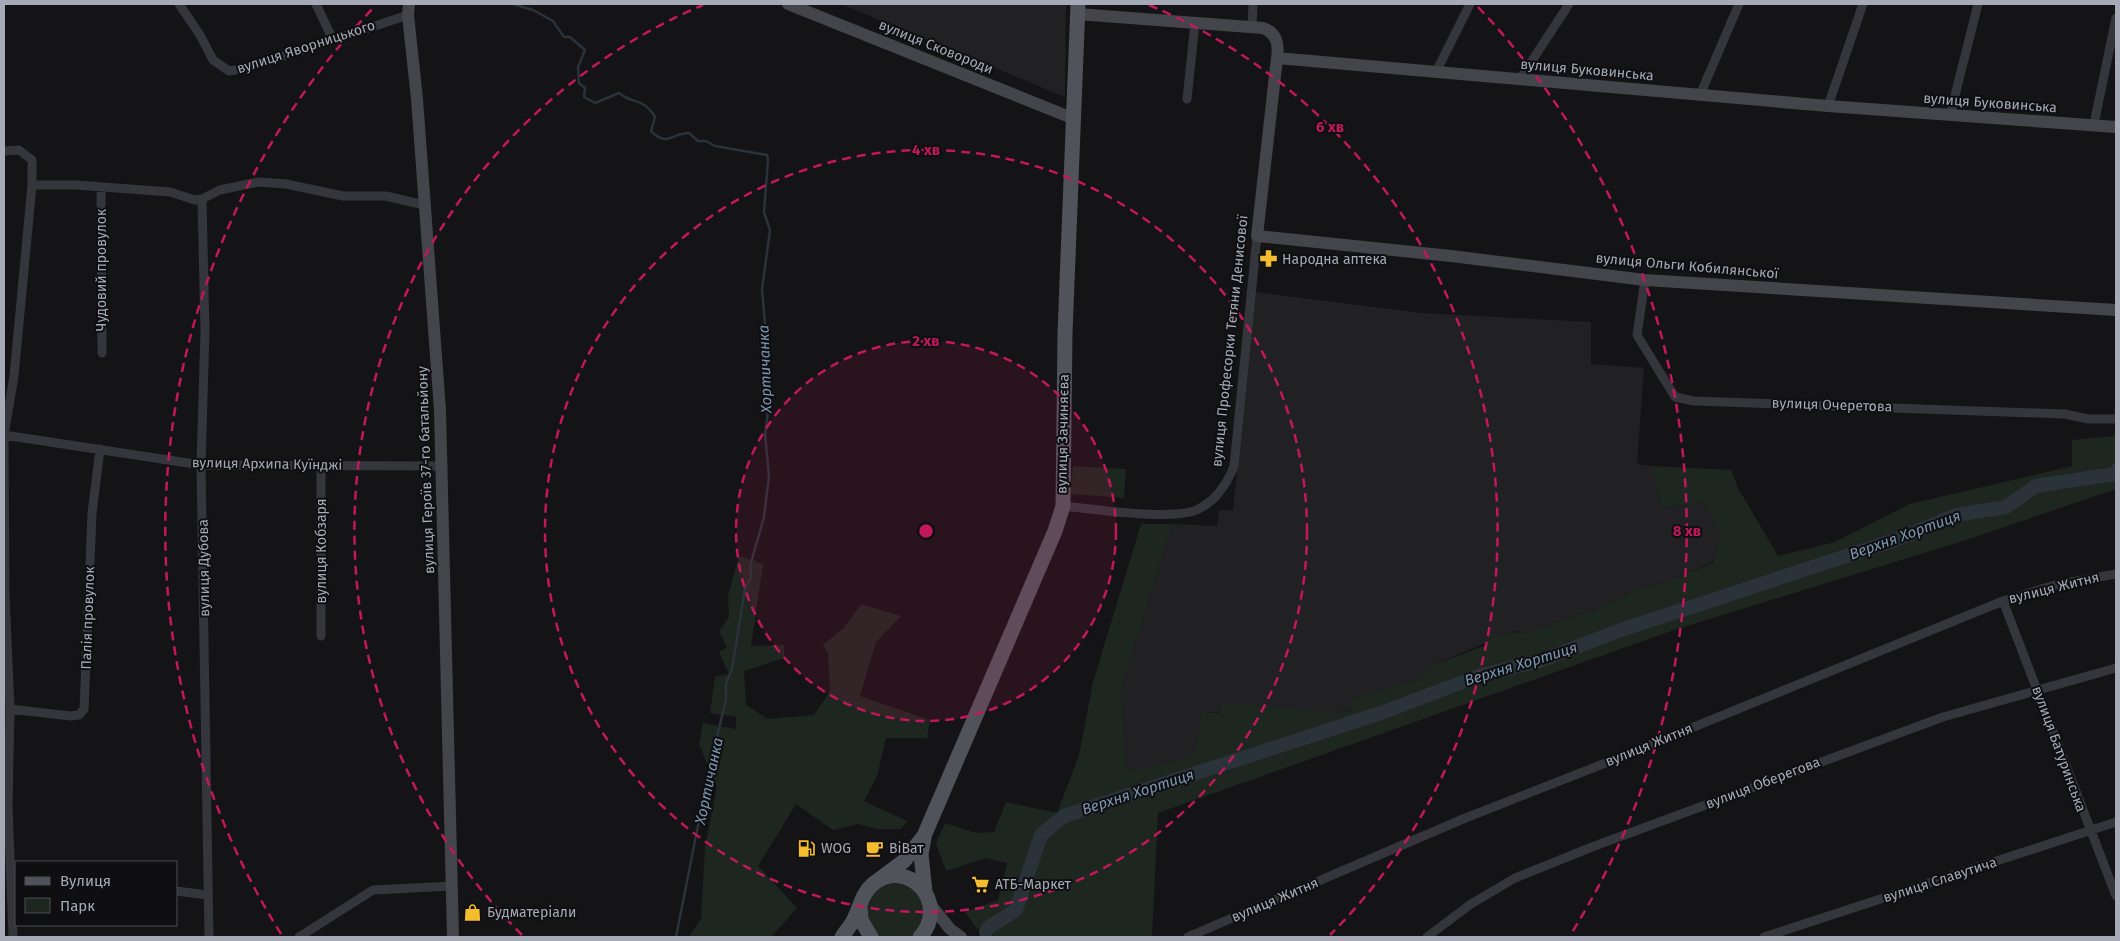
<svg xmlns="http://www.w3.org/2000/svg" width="2120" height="941" font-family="'Fira Sans',sans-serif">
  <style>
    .built { fill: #212023 }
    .green { fill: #1e2620 }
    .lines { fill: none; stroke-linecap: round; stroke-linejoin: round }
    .stream { stroke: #2a323a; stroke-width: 2.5 }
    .river { stroke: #2a323a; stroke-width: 14 }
    .street { stroke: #35363b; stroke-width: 9 }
    .secondary { stroke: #43454b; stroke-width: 12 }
    .primary { stroke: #51535a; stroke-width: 15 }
    .ring { fill: none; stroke: #c2185b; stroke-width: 2.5; stroke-dasharray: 9 6 }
    .labels { text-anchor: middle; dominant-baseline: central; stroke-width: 4; stroke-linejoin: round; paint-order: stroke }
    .street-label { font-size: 14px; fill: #a6aab7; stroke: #0f0f11 }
    .poi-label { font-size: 14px; fill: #a6aab7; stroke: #0f0f11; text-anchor: start }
    .water-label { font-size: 15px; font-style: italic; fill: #7c96b3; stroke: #0f0f11 }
    .centre { fill: #c2185b; stroke: #0f0f11; stroke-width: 2.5 }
    .ring-label { font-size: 15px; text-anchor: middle; font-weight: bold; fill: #c2185b; stroke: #0f0f11; stroke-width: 4; stroke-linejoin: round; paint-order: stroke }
  </style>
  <rect width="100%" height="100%" fill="#141416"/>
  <!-- built -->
  <path class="built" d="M841,4h225l-1,93z
    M1255,292l167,21 169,9v42l53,4 -7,96 14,2 11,42 43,-5 15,34 -7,25 -44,19 -42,12 -28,15 -76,25 -8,-2 -85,35 -11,14 -70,19 2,10 -14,4 -135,-1 -6,35 -6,11 -64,13 -5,-82 52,-165 44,2 2,-16h14z"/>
  <!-- green -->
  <path class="green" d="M2116,436v53l-150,51 -292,90 -516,183 -6,124h-155l-20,-8 -12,-17 33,-12 9,-37 -22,-5 -39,13 -10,-28 9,-20 31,10 18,-1 12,-30 51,11 22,-58 14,-73 48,-158h32l-52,165 5,82 64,-13 6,-11 6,-35 17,1 3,-11 115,11 14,-3 -2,-11 70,-19 11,-14 54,-20c8,-11 27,-15 39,-13l76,-25 28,-15 42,-12 44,-18 7,-26 -15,-34 -43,5 -11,-42 80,4 7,18 40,68 57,-14 75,-38 162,-38v-26z
    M1073,466l53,3 -2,29 -54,-4z
    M739,556l24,8 -12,82 33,-1v13l-40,13 2,34 22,14 46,-4 16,-24 -2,-38 -5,-8 22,-18 16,-23 40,12 -25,26 -16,54 70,24 -3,18h-41l-9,38 -13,25 43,20 -6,8h-23l-20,-5 -25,6 -37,-26 -38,62 39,42 -26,29h-82l12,-18 4,-72 12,-60 -18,-43 4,-21 33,6v-12l-26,-4 5,-36 14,-3 -10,-22 8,-4 -8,-17 10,-14 -1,-21z
    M898,883c17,3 23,15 28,30l-13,24h-36l-12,-24c6,-20 11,-28 33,-30z"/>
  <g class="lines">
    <!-- stream -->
    <path class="stream" d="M513,4l20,6 20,11 11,16h6l15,13 -7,17 1,16 6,5 -1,9 11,6 24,-10c15,12 24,4 36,24l-4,14c17,17 20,2 38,2l9,8h8l9,5 52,9 1,5 -4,52 6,18 -8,59 3,36 -1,62 5,17 -4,31 4,41 -5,41 -14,49 1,11 -6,12 -13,80 -6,14v17l-16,65 -34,172
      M2114,474l2,1
      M2108,475l3,-7 5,-4"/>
    <!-- river -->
    <path class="river" d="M986,932l3,-5 27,-17 25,-75 23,-19 317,-103 100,-38 59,-14 78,-30 280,-92 58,-24 50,-8 30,-21 78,-12"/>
    <!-- street -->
    <path class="street" d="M179,4l21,31 13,25 16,11 13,-2 33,-10 133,-44
      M316,4l17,36
      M1252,27l1,-23
      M1436,72l34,-68
      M1520,79l49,-75
      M1700,95l39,-91
      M1187,99l8,-76
      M1828,106l35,-102
      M1950,115l28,-111
      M2094,124l22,-106
      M4,151l15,-1 13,10v25l-18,191 -10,59 1,160 5,114 -2,97 5,131
      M32,185h44l94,7 25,8 7,-1 18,-9 38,-8 28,2 57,12h43l38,9
      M101,187l1,166
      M202,199l3,132 -4,134 8,472
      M1645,280l-8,55 38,62 19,4 371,13 23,5h28
      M4,435l197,30 242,1
      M1063,506c32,3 102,14 131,5 19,-7 33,-26 40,-45l23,-230
      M2003,601l113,295
      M321,636v-170
      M10,709l60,7 9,-1 5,-6 8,-196 8,-64
      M176,891l32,4
      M299,937l74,-47 80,-4
      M1188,937l275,-118 145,-57 395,-161 52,-16 61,-11
      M1427,937l44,-33 44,-26 77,-31 351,-130 173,-49
      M1764,937l352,-115"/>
    <!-- secondary -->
    <path class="secondary" d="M409,4l-1,11 9,84 23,311 13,527
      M788,4l284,114
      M1077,14l186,14c14,5 16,17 14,30l551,48 288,21
      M1277,58l-20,178 194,20 194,24 471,30
      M930,904l20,25 11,8"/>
    <!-- primary -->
    <path class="primary" d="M924,838l-3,16 4,38
      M877,881l27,-20 20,-25 131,-305 8,-25 2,-173 13,-329
      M860,907l1,13 10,17
      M842,937c3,-5 8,-10 11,-16 7,-12 8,-27 20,-37 34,-28 78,19 47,53"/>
  </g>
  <!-- distance rings -->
  <circle cx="926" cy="531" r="190" fill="#c2185b" fill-opacity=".12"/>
  <g class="ring">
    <circle cx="926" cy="531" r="190"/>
    <circle cx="926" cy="531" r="381"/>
    <path d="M522 935A571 571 0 0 1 703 5M1149 5A571 571 0 0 1 1330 935"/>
    <path d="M281 934A761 761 0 0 1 374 7M1478 7A761 761 0 0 1 1571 934"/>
  </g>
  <!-- icons -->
  <defs>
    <symbol id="pharmacy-bare" viewBox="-9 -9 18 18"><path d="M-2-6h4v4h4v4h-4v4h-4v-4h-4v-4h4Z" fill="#f5bc2e" stroke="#0f0f11" stroke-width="2.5" paint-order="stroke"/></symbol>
    <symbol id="fuel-bare" viewBox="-9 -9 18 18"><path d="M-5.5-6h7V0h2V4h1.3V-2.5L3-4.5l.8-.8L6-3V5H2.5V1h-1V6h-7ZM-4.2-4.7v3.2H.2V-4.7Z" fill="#f5bc2e" stroke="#0f0f11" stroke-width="2.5" paint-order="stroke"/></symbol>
    <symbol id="cafe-bare" viewBox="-9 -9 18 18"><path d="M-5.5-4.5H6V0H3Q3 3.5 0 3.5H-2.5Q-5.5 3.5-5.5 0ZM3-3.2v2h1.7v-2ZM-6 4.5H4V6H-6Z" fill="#f5bc2e" stroke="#0f0f11" stroke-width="2.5" paint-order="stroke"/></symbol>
    <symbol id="supermarket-bare" viewBox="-9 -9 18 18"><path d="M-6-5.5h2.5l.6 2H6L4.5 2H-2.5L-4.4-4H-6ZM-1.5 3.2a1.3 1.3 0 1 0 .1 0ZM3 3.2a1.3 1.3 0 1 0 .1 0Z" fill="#f5bc2e" stroke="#0f0f11" stroke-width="2.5" paint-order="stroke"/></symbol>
    <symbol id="shop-bare" viewBox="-9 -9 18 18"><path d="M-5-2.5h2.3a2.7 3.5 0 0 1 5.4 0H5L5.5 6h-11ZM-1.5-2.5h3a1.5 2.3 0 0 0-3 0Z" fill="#f5bc2e" stroke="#0f0f11" stroke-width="2.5" paint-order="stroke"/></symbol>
  </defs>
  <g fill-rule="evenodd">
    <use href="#pharmacy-bare" x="1256" y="246" width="25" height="25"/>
    <use href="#fuel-bare" x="794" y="836" width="25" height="25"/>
    <use href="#cafe-bare" x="862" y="836" width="25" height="25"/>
    <use href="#supermarket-bare" x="968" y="872" width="25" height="25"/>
    <use href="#shop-bare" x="460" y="900" width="25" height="25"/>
  </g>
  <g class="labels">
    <!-- street labels -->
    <g class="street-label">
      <text transform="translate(306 47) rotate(-18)">вулиця Яворницького</text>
      <text transform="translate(936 47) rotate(22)">вулиця Сковороди</text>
      <text transform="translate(1587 70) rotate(5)">вулиця Буковинська</text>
      <text transform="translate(1990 103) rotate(4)">вулиця Буковинська</text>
      <text transform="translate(1687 266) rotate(5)">вулиця Ольги Кобилянської</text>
      <text transform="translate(101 270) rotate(-90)">Чудовий провулок</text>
      <text transform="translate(1230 341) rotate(-84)">вулиця Професорки Тетяни Денисової</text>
      <text transform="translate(1832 405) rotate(2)">вулиця Очеретова</text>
      <text transform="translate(1063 434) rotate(-89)">вулиця Зачиняєва</text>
      <text transform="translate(267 464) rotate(1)">вулиця Архипа Куїнджі</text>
      <text transform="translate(426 470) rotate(-92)">вулиця Героїв 37-го батальйону</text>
      <text transform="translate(321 551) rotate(-90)">вулиця Кобзаря</text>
      <text transform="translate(204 568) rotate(-91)">вулиця Дубова</text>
      <text transform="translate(2054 588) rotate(-14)">вулиця Житня</text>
      <text transform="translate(88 618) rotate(-88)">Палія провулок</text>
      <text transform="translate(1649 745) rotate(-22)">вулиця Житня</text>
      <text transform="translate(2059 749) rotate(70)">вулиця Батуринська</text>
      <text transform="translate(1763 783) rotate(-21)">вулиця Оберегова</text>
      <text transform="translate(1940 880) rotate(-18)">вулиця Славутича</text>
      <text transform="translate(1275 900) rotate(-23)">вулиця Житня</text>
    </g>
    <!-- poi labels -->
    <g class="poi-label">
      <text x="1282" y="259">Народна аптека</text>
      <text x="821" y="848">WOG</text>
      <text x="889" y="848">ВіВат</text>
      <text x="995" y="884">АТБ-Маркет</text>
      <text x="487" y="912">Будматеріали</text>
    </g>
    <!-- water labels -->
    <g class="water-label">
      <text transform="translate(765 369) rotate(-92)">Хортичанка</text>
      <text transform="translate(1905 535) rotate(-20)">Верхня Хортиця</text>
      <text transform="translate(1521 664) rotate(-17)">Верхня Хортиця</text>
      <text transform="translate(709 781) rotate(-78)">Хортичанка</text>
      <text transform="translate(1138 792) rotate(-18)">Верхня Хортиця</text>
    </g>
  </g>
  <circle cx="926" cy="531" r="8" class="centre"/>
  <g class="ring-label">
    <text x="1330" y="132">6 хв</text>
    <text x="926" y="155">4 хв</text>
    <text x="926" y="346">2 хв</text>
    <text x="1687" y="536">8 хв</text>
  </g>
  <!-- border -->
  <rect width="2120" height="941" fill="none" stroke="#a6aab7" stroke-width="10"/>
  <!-- legend -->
  <rect x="15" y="861" width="162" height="65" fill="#0f0f11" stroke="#4b4d53"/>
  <rect x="25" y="877" width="25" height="8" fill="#51535a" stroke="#4b4d53"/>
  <text x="60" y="886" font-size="15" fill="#a6aab7">Вулиця</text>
  <rect x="25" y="898" width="25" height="15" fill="#1e2620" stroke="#4b4d53"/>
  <text x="60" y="911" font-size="15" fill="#a6aab7">Парк</text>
</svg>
